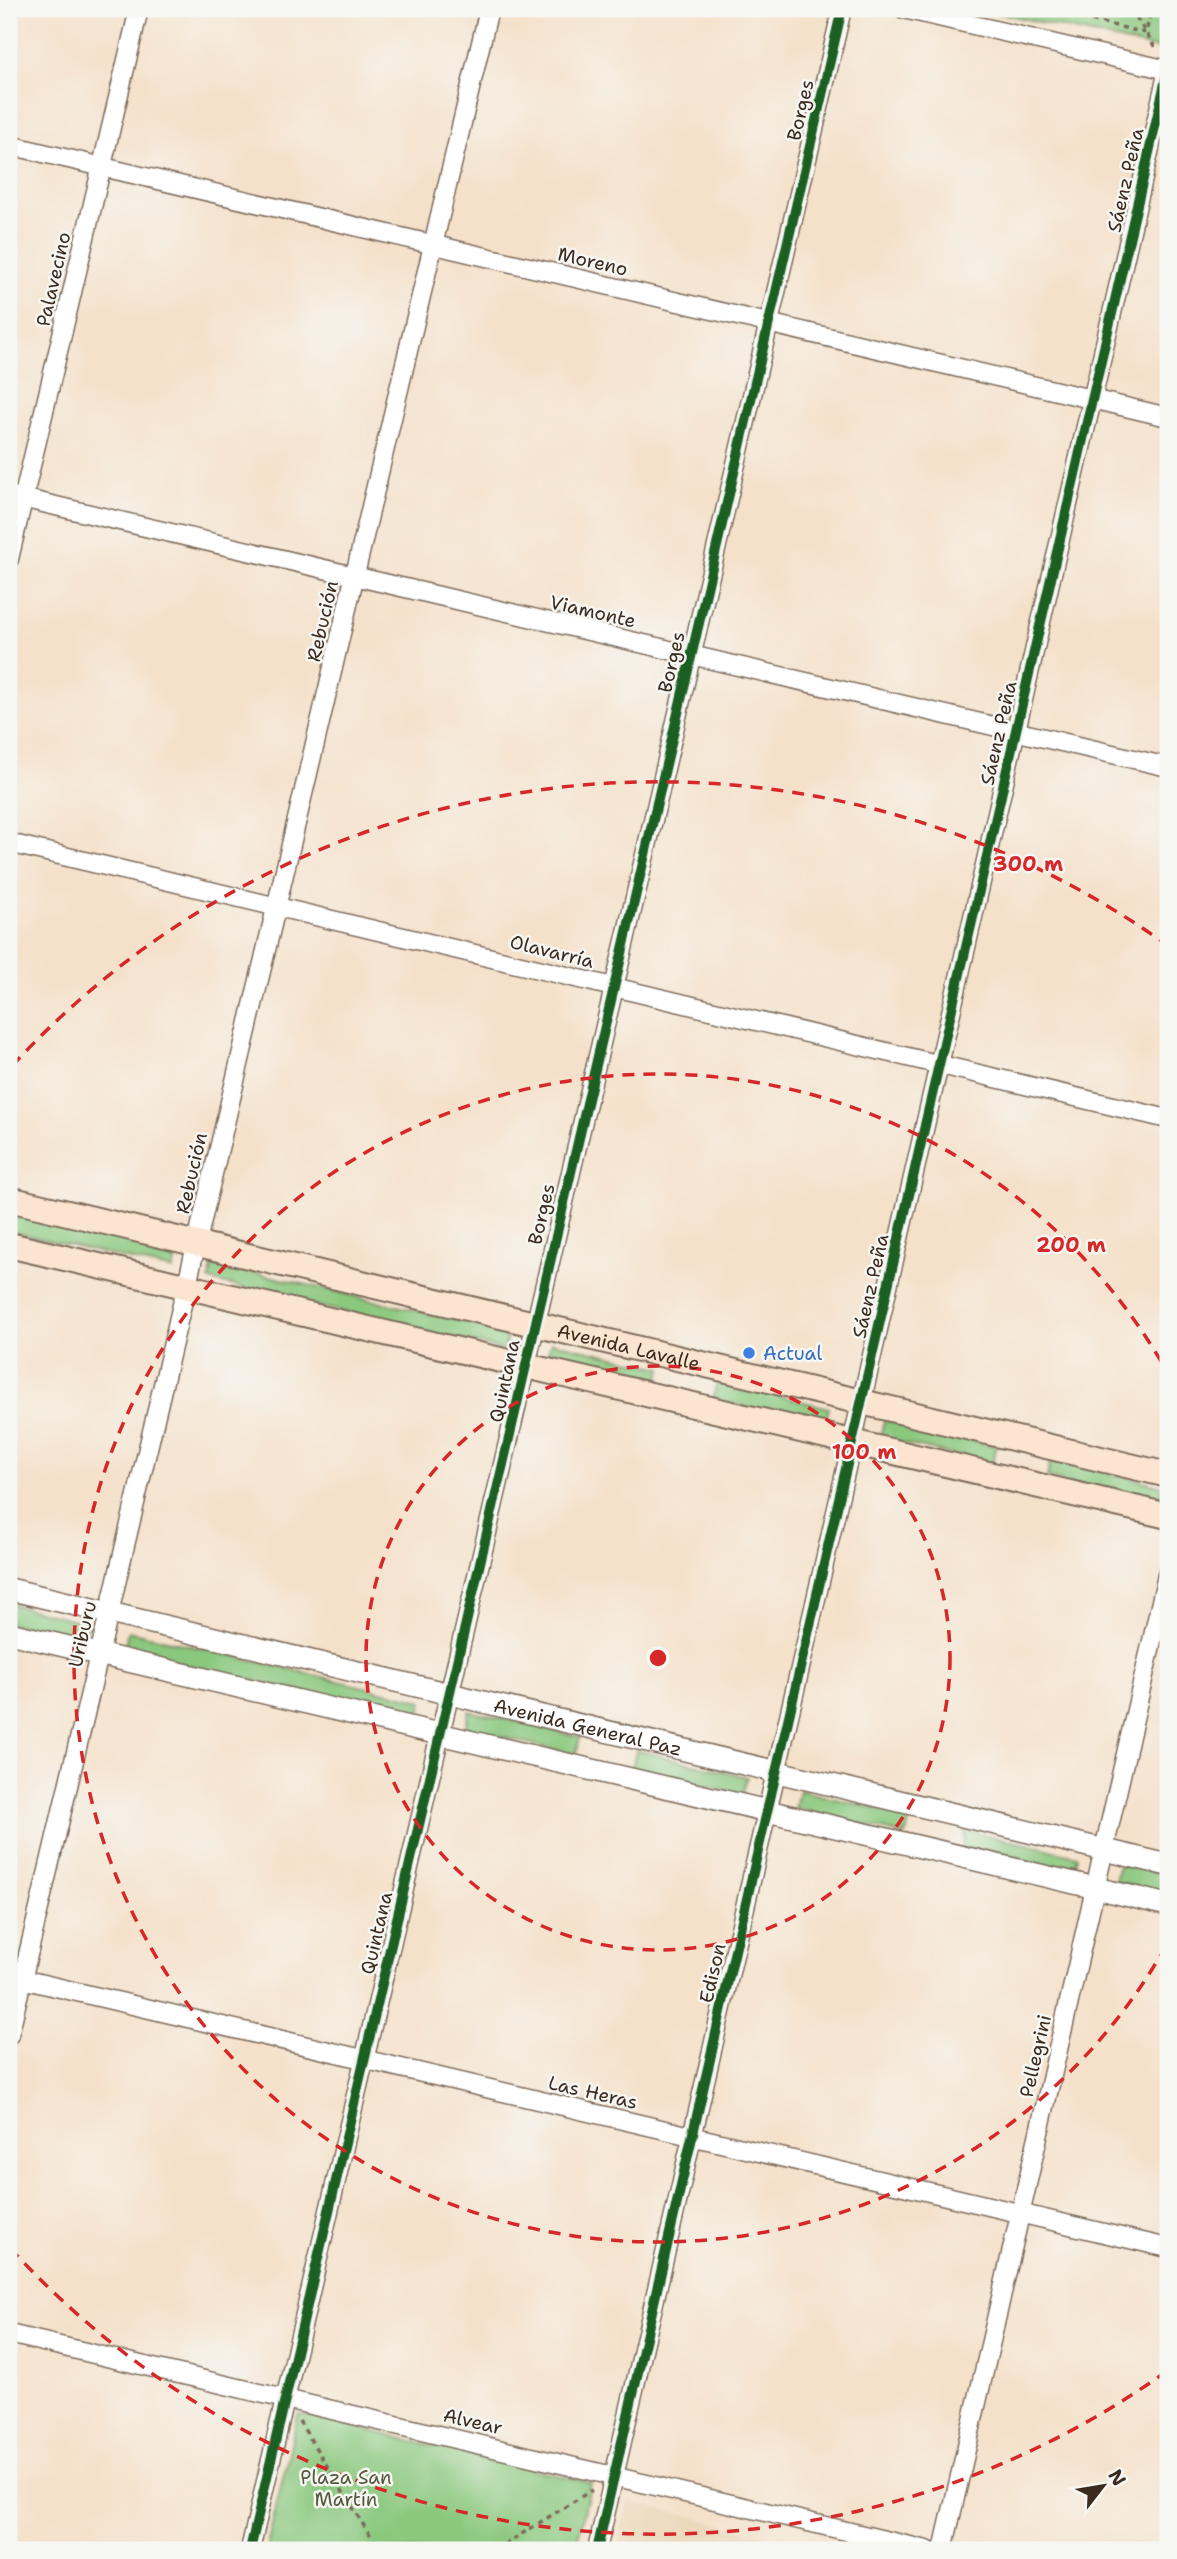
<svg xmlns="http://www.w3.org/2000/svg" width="1177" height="2559" font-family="'Shantell Sans',sans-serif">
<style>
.built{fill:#ebd8ba}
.green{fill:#8ac87e;stroke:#62794e;stroke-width:2}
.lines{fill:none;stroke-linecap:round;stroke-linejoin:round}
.minor-casing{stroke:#7c6a5a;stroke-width:21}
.tertiary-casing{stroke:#7c6a5a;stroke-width:24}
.secondary-casing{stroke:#7c6a5a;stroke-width:28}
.path{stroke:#7c6a5a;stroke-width:3.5;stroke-dasharray:5 5;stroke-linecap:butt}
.minor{stroke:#fff;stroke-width:18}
.tertiary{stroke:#fff;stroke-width:21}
.secondary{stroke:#fce5d0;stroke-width:24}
.cycleway-casing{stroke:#f6f6f2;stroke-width:15}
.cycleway{stroke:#1b5e20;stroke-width:10}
.ring{fill:none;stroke:#d62828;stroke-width:3.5;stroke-dasharray:12 9}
.shop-dot{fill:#3f7fe0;stroke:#f6f6f2;stroke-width:2.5}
.labels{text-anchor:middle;stroke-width:5;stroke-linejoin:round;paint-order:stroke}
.street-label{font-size:19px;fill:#3b2a1e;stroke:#f6f6f2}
.shop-label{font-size:19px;fill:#366cbe;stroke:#f6f6f2;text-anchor:start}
.park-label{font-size:19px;fill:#53593b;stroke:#f6f6f2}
.centre{fill:#d62828;stroke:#f6f6f2;stroke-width:3.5}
.ring-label{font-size:21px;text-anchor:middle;font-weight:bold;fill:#d62828;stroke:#f6f6f2;stroke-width:5;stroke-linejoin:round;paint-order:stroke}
</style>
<rect width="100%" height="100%" fill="#f6f6f2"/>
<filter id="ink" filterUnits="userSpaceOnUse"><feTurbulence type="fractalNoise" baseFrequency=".0143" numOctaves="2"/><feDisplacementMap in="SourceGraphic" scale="14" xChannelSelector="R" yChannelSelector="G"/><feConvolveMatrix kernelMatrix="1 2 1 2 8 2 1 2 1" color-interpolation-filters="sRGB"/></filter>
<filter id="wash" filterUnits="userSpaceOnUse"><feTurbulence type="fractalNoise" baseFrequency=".00686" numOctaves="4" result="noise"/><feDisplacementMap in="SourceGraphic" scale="28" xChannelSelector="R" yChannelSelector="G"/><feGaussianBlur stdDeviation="1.57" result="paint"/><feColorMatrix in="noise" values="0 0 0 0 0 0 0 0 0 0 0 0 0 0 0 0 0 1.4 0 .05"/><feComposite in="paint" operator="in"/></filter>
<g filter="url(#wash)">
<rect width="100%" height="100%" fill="#f5e1ca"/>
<!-- built -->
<path class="built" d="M 628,2501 L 762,2534 L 758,2550 L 616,2550 Z"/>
<!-- green -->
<g class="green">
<path d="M 980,9 L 1168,9 L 1163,50 Z"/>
<path d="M 9,1212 L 177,1252 L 173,1270 L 9,1231 Z"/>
<path d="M 213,1263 L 508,1332 L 504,1350 L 209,1280 Z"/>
<path d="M 551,1342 L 662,1368 L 658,1387 L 546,1360 Z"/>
<path d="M 717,1381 L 829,1408 L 824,1426 L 713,1399 Z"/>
<path d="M 884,1420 L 996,1446 L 992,1464 L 880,1438 Z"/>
<path d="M 1051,1459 L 1163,1486 L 1158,1504 L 1047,1477 Z"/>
<path d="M 9,1604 L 88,1623 L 84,1641 L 9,1623 Z"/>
<path d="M 128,1631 L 423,1701 L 419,1719 L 124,1650 Z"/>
<path d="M 469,1711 L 580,1737 L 576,1755 L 465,1728 Z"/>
<path d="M 636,1750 L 747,1777 L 743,1794 L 632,1768 Z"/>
<path d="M 799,1790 L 910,1817 L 906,1835 L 795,1808 Z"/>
<path d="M 966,1830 L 1077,1856 L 1073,1874 L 962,1848 Z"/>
<path d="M 1119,1864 L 1168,1875 L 1168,1894 L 1115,1882 Z"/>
<path d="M 298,2414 L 591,2483 L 575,2550 L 266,2550 Z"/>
</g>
</g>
<g filter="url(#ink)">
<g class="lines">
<defs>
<g id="minor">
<path d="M 904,9 L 1168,70"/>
<path d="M 9,145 L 1168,417"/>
<path d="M 9,495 L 1168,767"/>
<path d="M 9,559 L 139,9"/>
<path d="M 9,843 L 1168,1119"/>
<path d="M 9,1976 L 1168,2248"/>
<path d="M 9,2035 L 489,9"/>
<path d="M 9,2334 L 927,2550"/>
<path d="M 250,2550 L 842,9"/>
<path d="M 597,2550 L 1168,70"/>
<path d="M 943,2550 L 1168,1571"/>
</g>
<g id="tertiary">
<path id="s1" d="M 9,1589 L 1168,1865"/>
<path d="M 9,1633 L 1168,1905"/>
</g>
<g id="secondary">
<path id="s2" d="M 9,1199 L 1168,1475"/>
<path d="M 9,1245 L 1168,1516"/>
</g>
</defs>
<!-- minor casing -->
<use href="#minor" class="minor-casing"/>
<!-- tertiary casing -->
<use href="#tertiary" class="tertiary-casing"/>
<!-- secondary casing -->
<use href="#secondary" class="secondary-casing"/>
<!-- path -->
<g class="path">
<path d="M 1043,9 L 1146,33 L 1151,9"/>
<path d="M 1131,9 L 1156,49"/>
<path d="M 299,2421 L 379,2550"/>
<path d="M 496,2550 L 592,2490"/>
</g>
<!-- minor -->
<use href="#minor" class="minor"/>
<!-- tertiary -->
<use href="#tertiary" class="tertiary"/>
<!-- secondary -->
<use href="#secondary" class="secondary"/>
<defs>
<g id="cycleway">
<path d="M 250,2550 L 842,9"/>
<path d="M 597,2550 L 1168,70"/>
</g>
</defs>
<!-- cycleway casing -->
<use href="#cycleway" class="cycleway-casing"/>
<!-- cycleway -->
<use href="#cycleway" class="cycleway"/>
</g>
</g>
<!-- distance rings -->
<g class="ring">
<circle cx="658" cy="1658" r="292"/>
<path d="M1166 1946A584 584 0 1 1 1166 1370"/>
<path d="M1167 2371A876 876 0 0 1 12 2250M12 1066A876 876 0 0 1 1167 945"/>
</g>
<!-- markers -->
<circle class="shop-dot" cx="749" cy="1353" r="7"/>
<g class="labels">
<!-- street labels -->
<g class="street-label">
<text transform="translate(800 110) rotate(-77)" y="7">Borges</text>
<text transform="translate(1125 180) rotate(-77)" y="7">Sáenz Peña</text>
<text transform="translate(593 261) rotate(13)" y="7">Moreno</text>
<text transform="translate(53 279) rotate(-77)" y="7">Palavecino</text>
<text transform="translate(593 611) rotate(13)" y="7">Viamonte</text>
<text transform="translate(322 621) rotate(-77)" y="7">Rebución</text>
<text transform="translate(671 662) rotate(-77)" y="7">Borges</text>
<text transform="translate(998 733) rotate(-77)" y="7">Sáenz Peña</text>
<text transform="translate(552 951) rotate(14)" y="7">Olavarría</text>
<text transform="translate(191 1173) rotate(-77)" y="7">Rebución</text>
<text transform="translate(541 1214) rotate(-77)" y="7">Borges</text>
<text transform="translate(870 1286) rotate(-77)" y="7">Sáenz Peña</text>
<text dy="7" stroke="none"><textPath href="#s2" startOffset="637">Avenida Lavalle</textPath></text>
<text transform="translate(504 1381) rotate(-78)" y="7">Quintana</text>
<text transform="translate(82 1634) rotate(-77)" y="7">Uriburu</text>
<text dy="7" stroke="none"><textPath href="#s1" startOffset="595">Avenida General Paz</textPath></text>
<text transform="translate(376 1933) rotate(-77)" y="7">Quintana</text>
<text transform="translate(712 1973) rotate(-77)" y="7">Edison</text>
<text transform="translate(1035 2056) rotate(-77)" y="7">Pellegrini</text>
<text transform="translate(593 2092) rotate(13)" y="7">Las Heras</text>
<text transform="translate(473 2421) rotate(13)" y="7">Alvear</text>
</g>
<!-- shop labels -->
<g class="shop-label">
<text x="763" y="1360">Actual</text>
</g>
<!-- park labels -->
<g class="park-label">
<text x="346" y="2484">Plaza San<tspan x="346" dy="22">Martín</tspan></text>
</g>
</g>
<circle cx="658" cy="1658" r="10" class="centre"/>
<g class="ring-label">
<text x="1028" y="871">300 m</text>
<text x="1071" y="1252">200 m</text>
<text x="864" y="1459">100 m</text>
</g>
<!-- margin -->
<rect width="1177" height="2559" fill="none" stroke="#f6f6f2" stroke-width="35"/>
<!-- north arrow -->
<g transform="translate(1103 2486) rotate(59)" stroke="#f6f6f2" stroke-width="5" paint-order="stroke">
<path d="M0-5L12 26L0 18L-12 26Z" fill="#3b2a1e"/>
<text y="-10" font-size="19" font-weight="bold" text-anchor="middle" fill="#3b2a1e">N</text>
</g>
</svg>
